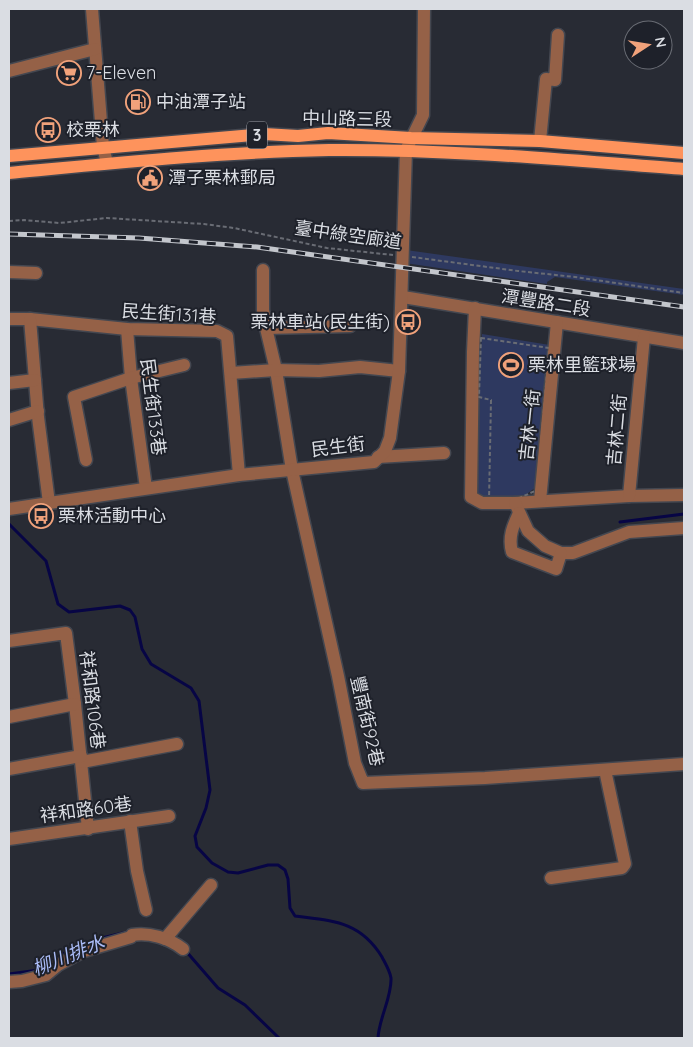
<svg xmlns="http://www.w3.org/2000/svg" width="693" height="1047" font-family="Quicksand,'Noto Sans TC',sans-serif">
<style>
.green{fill:#2e3960}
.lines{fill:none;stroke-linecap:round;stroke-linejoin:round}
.stream{stroke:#070545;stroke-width:3}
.minor-casing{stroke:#444750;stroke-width:15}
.major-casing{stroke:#444750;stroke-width:15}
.path{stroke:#696c74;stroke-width:2;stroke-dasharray:4 2.5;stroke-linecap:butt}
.minor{stroke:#956147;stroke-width:12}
.major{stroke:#fe935c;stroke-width:12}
.rail-casing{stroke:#c3c6cc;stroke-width:5}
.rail{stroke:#1e212a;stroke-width:3;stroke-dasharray:9;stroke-linecap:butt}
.labels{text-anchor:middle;stroke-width:4;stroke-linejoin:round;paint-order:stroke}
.shield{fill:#1e212a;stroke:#a2a5ac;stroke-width:1}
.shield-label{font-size:16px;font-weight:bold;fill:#dadde3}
.poi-label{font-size:18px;fill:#dadde3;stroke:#1e212a;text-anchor:start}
.street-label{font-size:18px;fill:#dadde3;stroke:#1e212a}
.water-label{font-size:19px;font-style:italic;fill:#aabcf7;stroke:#1e212a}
</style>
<rect width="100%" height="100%" fill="#282b34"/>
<!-- green -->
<g class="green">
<path d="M 406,250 L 684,289 L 684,295 L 555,277 L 547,282 L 547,284 L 405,263 Z"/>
<path d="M 482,334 L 556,346 L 536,487 L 515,503 L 469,504 Z"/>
</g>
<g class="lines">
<!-- stream -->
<g class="stream">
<path d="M 620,522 L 684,514"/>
<path d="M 9,524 L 46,561 L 58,604 L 69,612 L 120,606 L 130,610 L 135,617 L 142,649 L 151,664 L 191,688 L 199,701 L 210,790 L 206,808 L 195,836 L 197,847 L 212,863 L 228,872 L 238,873 L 268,865 L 278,865 L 285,870 L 288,879 L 290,908 L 295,916 C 333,921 360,921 382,957 C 385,963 390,971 391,978 C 392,997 379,1018 378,1038"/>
<path d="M 185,950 L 218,988 L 245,1005 L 279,1038"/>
<path d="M 9,974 L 39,970 L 66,952 L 102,938 L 127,932"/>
</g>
<defs>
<g id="minor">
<path d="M 92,9 L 103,147 L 107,163"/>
<path d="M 9,71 L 95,49"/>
<path d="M 540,141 L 546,79 L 555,80 L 558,35"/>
<path d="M 263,270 L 263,310 L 266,328 L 276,370 L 292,470 L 338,676 L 355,763 L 363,783 L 485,778 L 684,764"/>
<path d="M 9,272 L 36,273"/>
<path d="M 403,297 L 684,343"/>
<path d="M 475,308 L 473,352 L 471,497 L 482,503 L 515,503 L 629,496 L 684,495"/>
<path d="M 9,319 L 30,319 L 127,329 L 217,331 L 227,336 L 239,475"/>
<path d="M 30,319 L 38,417 L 49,503"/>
<path d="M 266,328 L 350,326"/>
<path d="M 127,329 L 131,378 L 146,488"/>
<path d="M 231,373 L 276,370 L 319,371 L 360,367 L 399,371"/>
<path d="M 9,383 L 35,380"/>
<path d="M 9,420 L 38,411"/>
<path d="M 378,457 L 444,453"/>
<path d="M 86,460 L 74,397 L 131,378 L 184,365"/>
<path d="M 629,496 L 644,337"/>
<path d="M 540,501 L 557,322"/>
<path d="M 515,503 L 528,531 L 545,546 L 561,553 L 573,553 L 629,532 L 684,528"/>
<path d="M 9,509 L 239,475 L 374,462 L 385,451 L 390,438 L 399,371 L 406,150 L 423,115 L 424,9"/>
<path d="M 519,513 C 513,526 508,537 512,552 L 556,569 L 561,553"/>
<path d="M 9,641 L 66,633 L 75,704 L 88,829"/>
<path d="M 9,717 L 75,704"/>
<path d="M 82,762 L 177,744"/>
<path d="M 9,769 L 81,756"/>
<path d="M 130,821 L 137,871 L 146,910"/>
<path d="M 9,839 L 169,816"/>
<path d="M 551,878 L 622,868 L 625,864 L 605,770"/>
<path d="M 165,939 L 211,885"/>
<path d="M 9,982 L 22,981 L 46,975 L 58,965 L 84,951 L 131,937 L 132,935 C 149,932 169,938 183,949"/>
</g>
<g id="major">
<path d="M 9,156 L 264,134 L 298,136 L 328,133 L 411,138 L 540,141 L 684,153"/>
<path d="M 9,173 C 115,163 222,152 329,150 C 448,149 566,160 684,169"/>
</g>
</defs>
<!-- minor casing -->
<use href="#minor" class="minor-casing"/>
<!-- major casing -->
<use href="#major" class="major-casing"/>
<!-- path -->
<g class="path">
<path d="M 9,221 L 24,220 L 59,223 L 107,218 L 204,224 L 234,228 L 327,248 L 393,255"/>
<path d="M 412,257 L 518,271 L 575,277 L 684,293"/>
<path d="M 481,338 L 549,348 L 537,490 L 515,500 L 489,500 L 491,400 L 479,397 Z"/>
</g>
<!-- minor -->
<use href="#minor" class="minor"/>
<!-- major -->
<use href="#major" class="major"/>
<defs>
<path id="rail" d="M 9,234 L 139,238 L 257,247 L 684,307"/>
</defs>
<!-- rail casing -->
<use href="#rail" class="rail-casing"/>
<!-- rail -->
<use href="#rail" class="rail"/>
</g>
<!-- icons -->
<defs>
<symbol id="supermarket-ring" viewBox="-11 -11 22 22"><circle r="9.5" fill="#1e212a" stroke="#f1a27b" stroke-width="1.5"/><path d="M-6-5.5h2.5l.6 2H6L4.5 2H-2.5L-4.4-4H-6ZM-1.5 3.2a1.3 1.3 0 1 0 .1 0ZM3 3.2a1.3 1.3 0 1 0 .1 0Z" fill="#f1a27b"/></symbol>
<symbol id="fuel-ring" viewBox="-11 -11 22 22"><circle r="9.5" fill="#1e212a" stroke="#f1a27b" stroke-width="1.5"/><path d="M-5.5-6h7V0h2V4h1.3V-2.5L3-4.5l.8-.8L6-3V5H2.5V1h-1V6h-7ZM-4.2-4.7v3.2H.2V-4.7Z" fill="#f1a27b"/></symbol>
<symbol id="bus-ring" viewBox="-11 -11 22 22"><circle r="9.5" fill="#1e212a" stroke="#f1a27b" stroke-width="1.5"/><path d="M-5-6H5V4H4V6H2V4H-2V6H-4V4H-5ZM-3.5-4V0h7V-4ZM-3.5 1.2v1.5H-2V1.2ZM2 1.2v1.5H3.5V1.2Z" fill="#f1a27b"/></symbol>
<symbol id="civic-ring" viewBox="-11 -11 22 22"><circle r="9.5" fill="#1e212a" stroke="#f1a27b" stroke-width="1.5"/><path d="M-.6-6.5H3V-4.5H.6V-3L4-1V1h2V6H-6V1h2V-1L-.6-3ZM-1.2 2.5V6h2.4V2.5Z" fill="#f1a27b"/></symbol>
<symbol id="stadium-ring" viewBox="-11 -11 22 22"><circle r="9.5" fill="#1e212a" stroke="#f1a27b" stroke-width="1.5"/><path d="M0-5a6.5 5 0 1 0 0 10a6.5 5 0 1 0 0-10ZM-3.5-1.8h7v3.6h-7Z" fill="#f1a27b"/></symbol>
</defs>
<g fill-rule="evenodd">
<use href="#supermarket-ring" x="55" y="59" width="28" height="28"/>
<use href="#fuel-ring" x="124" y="88" width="28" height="28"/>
<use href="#bus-ring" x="34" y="116" width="28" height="28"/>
<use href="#civic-ring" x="136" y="164" width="28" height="28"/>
<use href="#bus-ring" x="394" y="308" width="28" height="28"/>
<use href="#stadium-ring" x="497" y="351" width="28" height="28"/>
<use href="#bus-ring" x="27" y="502" width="28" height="28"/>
</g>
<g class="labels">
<!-- shield labels -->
<rect class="shield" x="247" y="121.5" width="20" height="27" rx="4"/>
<g class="shield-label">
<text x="257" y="141">3</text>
</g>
<!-- poi labels -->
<g class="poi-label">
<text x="86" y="79">7-Eleven</text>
<text x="156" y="108">中油潭子站</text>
<text x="66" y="136">校栗林</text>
<text x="168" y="184">潭子栗林郵局</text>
<text x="390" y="328" text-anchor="end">栗林車站(民生街)</text>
<text x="528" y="371">栗林里籃球場</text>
<text x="58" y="522">栗林活動中心</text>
</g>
<!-- street labels -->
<g class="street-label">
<text transform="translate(347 119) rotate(1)" y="6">中山路三段</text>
<text transform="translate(348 235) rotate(8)" y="6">臺中綠空廊道</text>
<text transform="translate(546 303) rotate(9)" y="6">潭豐路二段</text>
<text transform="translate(169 314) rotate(4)" y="6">民生街131巷</text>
<text transform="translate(153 407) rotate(83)" y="6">民生街133巷</text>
<text transform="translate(530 425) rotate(-84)" y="6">吉林一街</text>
<text transform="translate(617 430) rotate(-85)" y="6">吉林二街</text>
<text transform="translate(338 447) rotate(-7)" y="6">民生街</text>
<text transform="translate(92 700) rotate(83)" y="6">祥和路106巷</text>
<text transform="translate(367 721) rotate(77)" y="6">豐南街92巷</text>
<text transform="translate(86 810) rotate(-8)" y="6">祥和路60巷</text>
</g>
<!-- water labels -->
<g class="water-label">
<text transform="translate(68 955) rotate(-22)" y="7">柳川排水</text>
</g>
</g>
<!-- border -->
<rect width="693" height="1047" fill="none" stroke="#dadde3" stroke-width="20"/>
<!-- north arrow -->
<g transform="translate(648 45) rotate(78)"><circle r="24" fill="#1e212a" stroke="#696c74"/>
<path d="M0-4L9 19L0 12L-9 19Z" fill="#f1a27b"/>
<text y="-8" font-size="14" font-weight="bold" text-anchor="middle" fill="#dadde3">N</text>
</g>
</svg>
